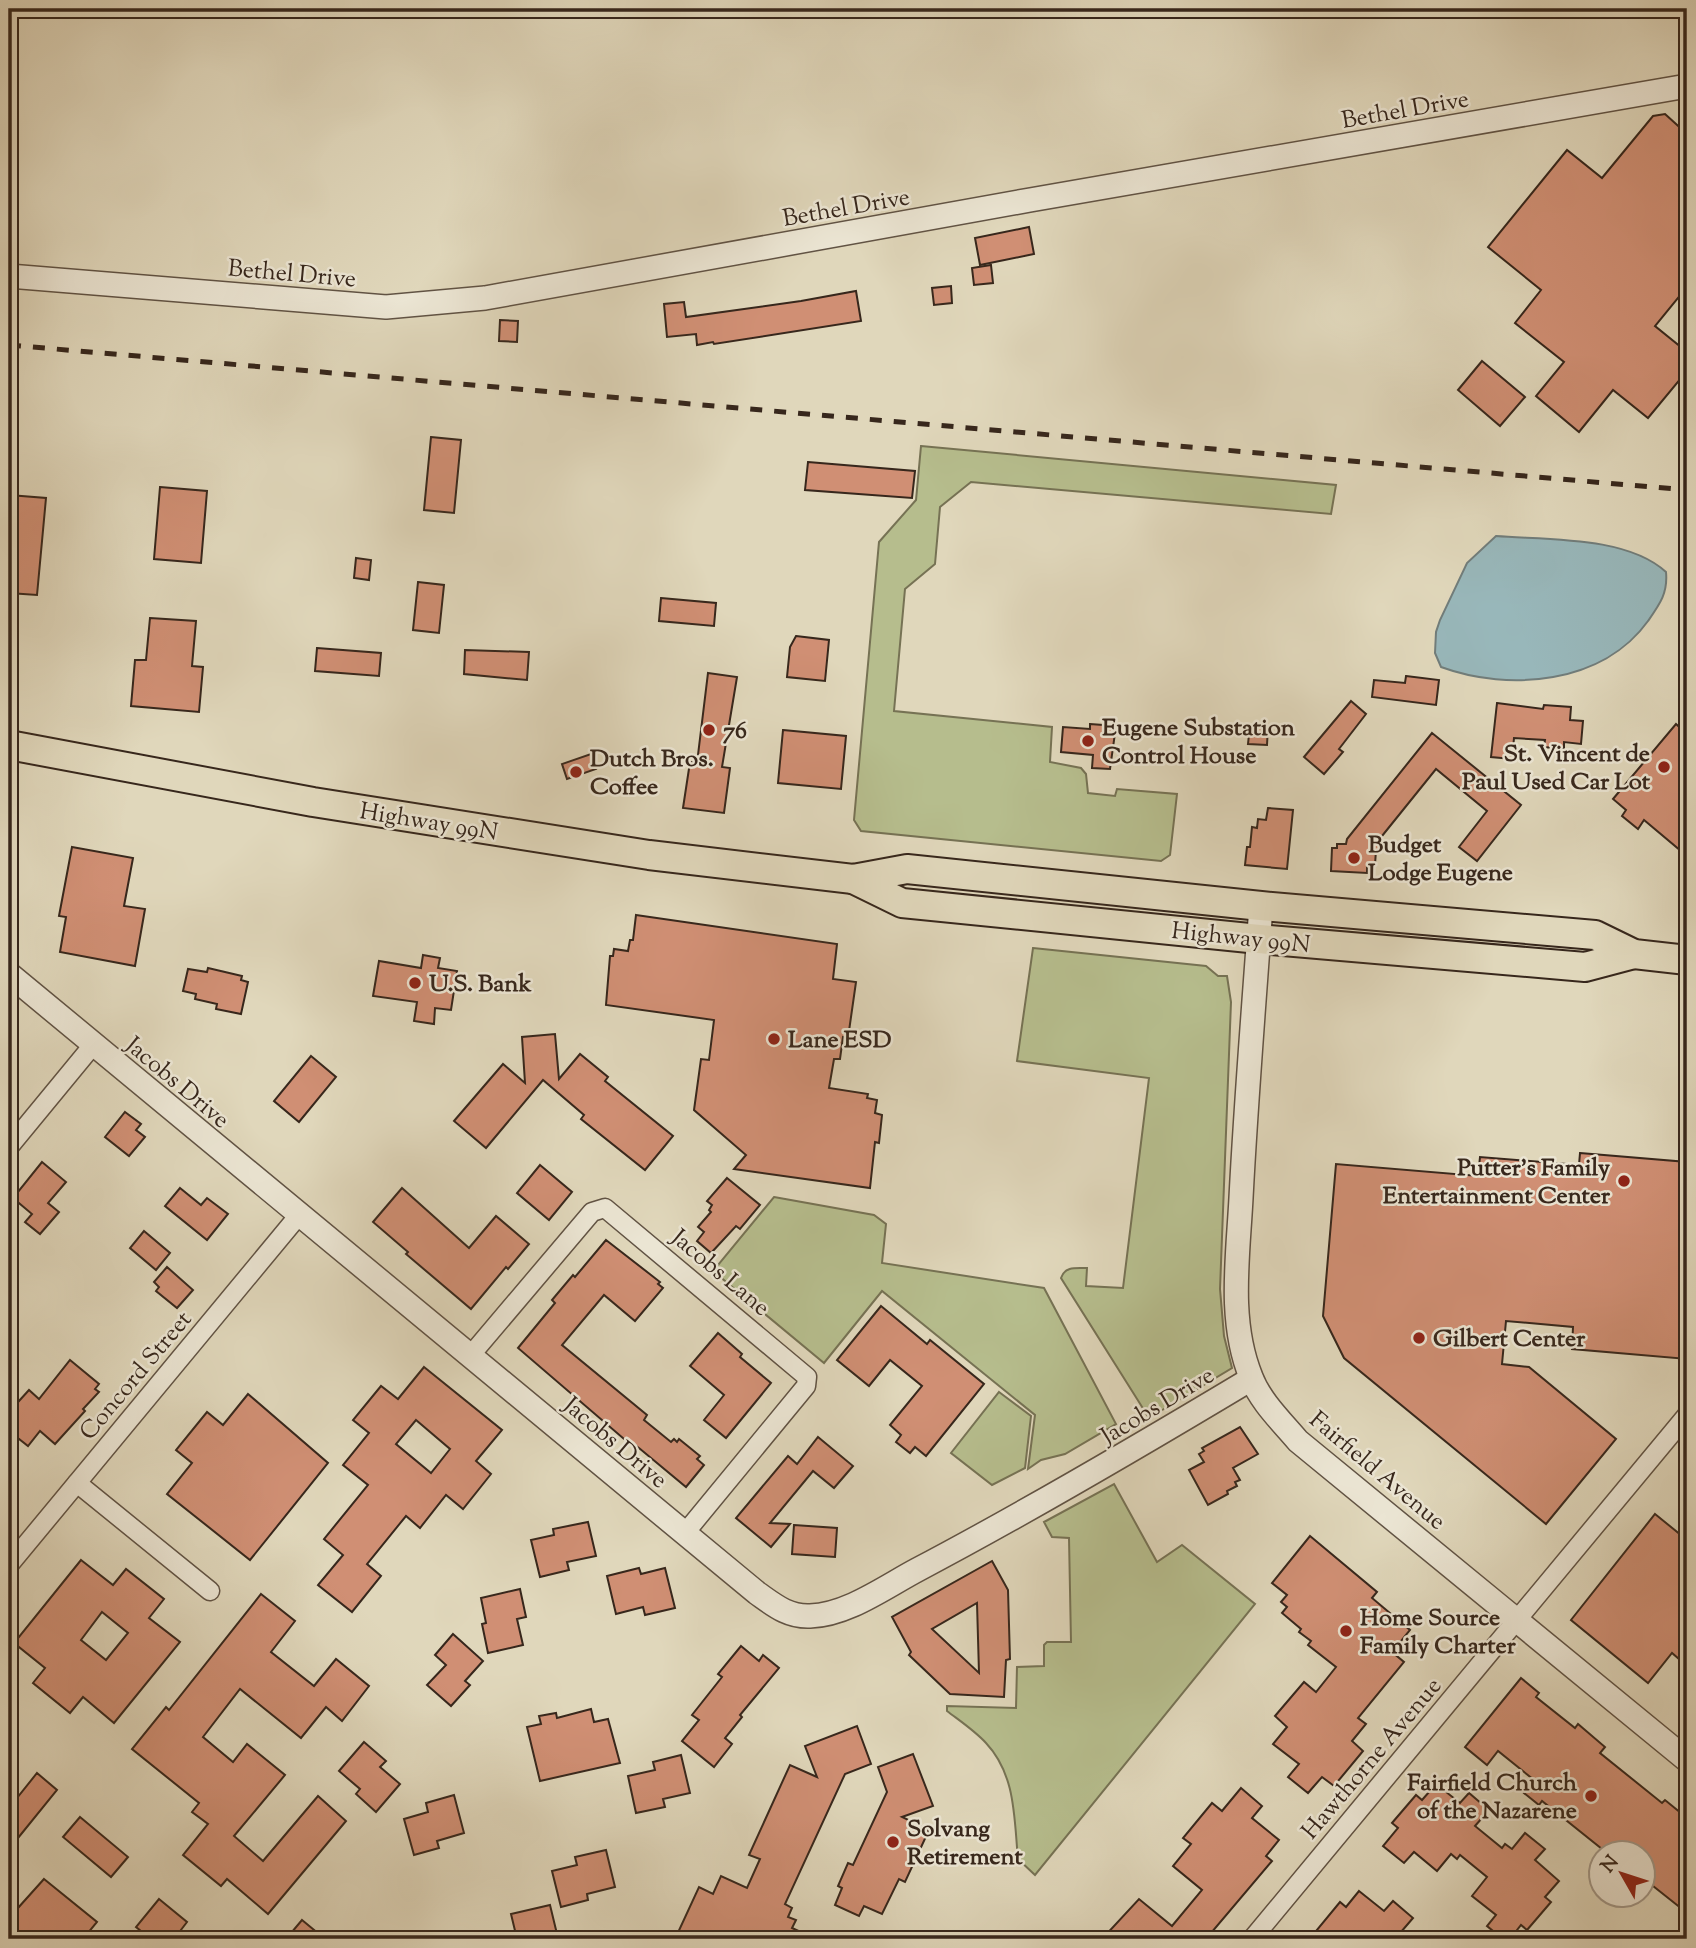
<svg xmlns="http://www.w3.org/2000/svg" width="1696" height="1948" font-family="'Sorts Mill Goudy',serif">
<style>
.green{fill:#b6bd8d;stroke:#767254;stroke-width:2}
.water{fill:#98b7ba;stroke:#717d7b;stroke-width:2}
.building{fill:#d08f74;stroke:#37271c;stroke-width:2;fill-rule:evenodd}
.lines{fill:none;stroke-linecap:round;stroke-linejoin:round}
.minor-casing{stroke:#615344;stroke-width:21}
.tertiary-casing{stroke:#615344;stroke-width:26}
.primary-casing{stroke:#37271c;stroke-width:32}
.minor{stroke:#ebe5d3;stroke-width:18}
.tertiary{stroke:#ebe5d3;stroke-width:23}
.primary{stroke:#e0d7bb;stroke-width:28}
.rail{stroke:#37271c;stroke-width:5;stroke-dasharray:12 12;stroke-linecap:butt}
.poi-dot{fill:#8f2418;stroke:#ebe5d3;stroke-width:2.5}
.labels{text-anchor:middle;stroke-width:5;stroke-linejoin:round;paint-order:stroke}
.street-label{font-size:24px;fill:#37271c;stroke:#ebe5d3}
.poi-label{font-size:24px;font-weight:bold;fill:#37271c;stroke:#ebe5d3;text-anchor:start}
</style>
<rect width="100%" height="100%" fill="#e0d7bb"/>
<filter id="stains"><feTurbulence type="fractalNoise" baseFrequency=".00286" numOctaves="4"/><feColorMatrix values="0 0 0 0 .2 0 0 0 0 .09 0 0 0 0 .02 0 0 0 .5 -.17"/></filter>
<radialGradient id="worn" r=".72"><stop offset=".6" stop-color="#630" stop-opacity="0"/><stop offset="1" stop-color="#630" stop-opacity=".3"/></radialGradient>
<!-- green -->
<g class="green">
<path d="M 921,446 L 1336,485 L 1331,514 L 971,482 L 940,507 L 935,564 L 905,589 L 894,711 L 1052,727 L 1050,762 L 1081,768 L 1086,774 L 1088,793 L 1115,796 L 1117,789 L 1177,794 L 1170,855 L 1161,861 L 861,831 L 854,820 L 879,542 L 916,500 Z"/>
<path d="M 1033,948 L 1206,966 L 1218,976 L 1227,976 L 1231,1002 L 1220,1289 L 1224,1336 L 1232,1368 L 1149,1418 L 1061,1278 C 1065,1266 1076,1268 1087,1268 L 1086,1286 L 1123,1288 L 1149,1078 L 1017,1061 Z"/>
<path d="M 774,1197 L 874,1215 L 886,1224 L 882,1263 L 1044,1288 L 1116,1424 L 1065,1454 L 1041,1460 L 1028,1469 L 1035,1415 L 882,1291 L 824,1363 L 713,1271 Z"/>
<path d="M 999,1392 L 1031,1416 L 1025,1468 L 992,1485 L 951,1453 Z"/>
<path d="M 1114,1484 L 1157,1562 L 1182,1545 L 1255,1604 L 1035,1875 L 1018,1859 C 1014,1818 1016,1775 986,1743 C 975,1731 960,1721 947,1711 L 947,1706 L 1016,1708 L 1017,1667 L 1044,1666 L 1044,1645 L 1047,1642 L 1071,1642 L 1069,1538 L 1052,1537 L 1044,1522 Z"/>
</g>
<!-- water -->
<path class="water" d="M 1496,536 C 1547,540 1627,536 1666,572 C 1668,593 1660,604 1648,621 C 1603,684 1509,692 1441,667 L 1435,653 L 1436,632 L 1440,620 L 1467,563 Z"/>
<!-- building -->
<g class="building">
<path d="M 1665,114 L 1687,134 L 1687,287 L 1655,326 L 1687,352 L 1687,371 L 1648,418 L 1613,390 L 1579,432 L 1536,396 L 1564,362 L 1515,323 L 1541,290 L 1488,247 L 1567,150 L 1602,178 L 1653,116 Z"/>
<path d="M 1029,227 L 1034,254 L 980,265 L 975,238 Z"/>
<path d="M 991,265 L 993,283 L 974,285 L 972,268 Z"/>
<path d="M 951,286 L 952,303 L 934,305 L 932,288 Z"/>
<path d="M 856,291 L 861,321 L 714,344 L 713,342 L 697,345 L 696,334 L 667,337 L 664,304 L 684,302 L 686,317 L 801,301 Z"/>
<path d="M 500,320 L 518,321 L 517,342 L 499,341 Z"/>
<path d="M 1482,361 L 1525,397 L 1500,426 L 1458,390 Z"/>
<path d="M 431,437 L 461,440 L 454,513 L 424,510 Z"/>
<path d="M 808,462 L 915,471 L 912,498 L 805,490 Z"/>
<path d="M 160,487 L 207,491 L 201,563 L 154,559 Z"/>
<path d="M 9,495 L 46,498 L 37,595 L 9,593 Z"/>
<path d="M 356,558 L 371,560 L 369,580 L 354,578 Z"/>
<path d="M 418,582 L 444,585 L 439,633 L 413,630 Z"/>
<path d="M 661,598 L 716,603 L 714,626 L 659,621 Z"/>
<path d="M 150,618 L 196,621 L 192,666 L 203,667 L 199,712 L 131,706 L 135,660 L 146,660 Z"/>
<path d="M 796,636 L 829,640 L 825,681 L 787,677 L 790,647 Z"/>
<path d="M 317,648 L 381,653 L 379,676 L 315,671 Z"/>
<path d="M 465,650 L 529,652 L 527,680 L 464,674 Z"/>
<path d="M 708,673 L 737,677 L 722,767 L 730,768 L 724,813 L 683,808 L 690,762 L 697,763 Z"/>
<path d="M 1406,676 L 1439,680 L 1436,705 L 1372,697 L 1374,680 L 1405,683 Z"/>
<path d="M 1351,701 L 1366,714 L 1339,749 L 1343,752 L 1324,774 L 1304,757 Z"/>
<path d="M 1497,703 L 1543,709 L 1544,705 L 1571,707 L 1570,720 L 1583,721 L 1581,744 L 1564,742 L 1564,749 L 1544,747 L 1545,740 L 1514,738 L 1512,759 L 1491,757 Z"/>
<path d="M 1090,724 L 1116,726 L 1110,769 L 1092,768 L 1093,755 L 1061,752 L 1063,727 L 1090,729 Z"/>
<path d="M 1676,724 L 1687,734 L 1687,856 L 1644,820 L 1638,829 L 1622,816 L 1626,810 L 1613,799 Z"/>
<path d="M 1250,725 L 1268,726 L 1267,745 L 1248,744 Z"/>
<path d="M 783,730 L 846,736 L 841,789 L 778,783 Z"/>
<path d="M 1432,733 L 1521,805 L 1477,861 L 1459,847 L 1487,811 L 1436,769 L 1382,836 L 1381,851 L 1376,850 L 1375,865 L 1367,865 L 1367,873 L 1331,871 L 1332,848 L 1337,848 L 1337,844 L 1346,844 L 1347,839 Z"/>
<path d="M 591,754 L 596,769 L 567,779 L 562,764 Z"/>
<path d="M 1268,808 L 1293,810 L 1287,869 L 1245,865 L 1247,847 L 1250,847 L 1252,827 L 1257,828 L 1258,819 L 1266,820 Z"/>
<path d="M 72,847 L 133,858 L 124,906 L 145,909 L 135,966 L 60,952 L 66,917 L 59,916 Z"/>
<path d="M 636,915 L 837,944 L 833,979 L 856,982 L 848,1038 L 843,1037 L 840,1059 L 834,1059 L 829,1088 L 868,1094 L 867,1098 L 877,1100 L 875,1113 L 882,1115 L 879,1143 L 875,1142 L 870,1188 L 734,1169 L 746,1155 L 694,1110 L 701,1059 L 709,1060 L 714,1020 L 606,1005 L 610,956 L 613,956 L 614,949 L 628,951 L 630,940 L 633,940 Z"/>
<path d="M 423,955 L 440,958 L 438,968 L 457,971 L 451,1010 L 435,1008 L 434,1024 L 414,1021 L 417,1002 L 373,996 L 379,961 L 421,968 Z"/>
<path d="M 208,968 L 242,976 L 241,980 L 248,982 L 241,1014 L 216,1009 L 217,1004 L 195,999 L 196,994 L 183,991 L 188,969 L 207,972 Z"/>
<path d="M 555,1034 L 559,1079 L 580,1054 L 608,1077 L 605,1081 L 673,1136 L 645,1170 L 581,1119 L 584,1115 L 543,1080 L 486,1148 L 454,1121 L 503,1064 L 525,1083 L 522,1037 Z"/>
<path d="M 311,1056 L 336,1077 L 299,1122 L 274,1101 Z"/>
<path d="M 125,1112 L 141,1124 L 136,1130 L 145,1137 L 129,1156 L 105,1137 Z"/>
<path d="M 1580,1153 L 1687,1162 L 1687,1359 L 1572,1349 L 1573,1327 L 1506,1321 L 1502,1364 L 1529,1367 L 1616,1439 L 1546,1524 L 1344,1358 L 1323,1316 L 1336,1164 L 1478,1176 L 1480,1157 L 1579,1165 Z"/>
<path d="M 42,1162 L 66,1182 L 48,1203 L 59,1212 L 40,1234 L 25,1222 L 32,1214 L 13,1198 Z"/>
<path d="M 540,1165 L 572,1192 L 549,1220 L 517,1193 Z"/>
<path d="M 727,1178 L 760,1205 L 740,1229 L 736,1226 L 711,1253 L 697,1241 L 704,1232 L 698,1227 L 711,1212 L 709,1210 L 712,1205 L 707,1201 Z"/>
<path d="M 180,1188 L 201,1205 L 207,1198 L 228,1214 L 207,1240 L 165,1206 Z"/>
<path d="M 402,1188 L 469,1248 L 496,1216 L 529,1244 L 508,1269 L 506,1267 L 471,1309 L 406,1254 L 408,1252 L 373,1222 Z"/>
<path d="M 144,1231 L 170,1253 L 156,1270 L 130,1248 Z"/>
<path d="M 606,1240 L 660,1282 L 658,1284 L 663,1288 L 635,1321 L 604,1295 L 562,1345 L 647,1415 L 644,1420 L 671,1442 L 674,1439 L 677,1442 L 679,1439 L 700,1456 L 697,1459 L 704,1465 L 686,1487 L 639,1448 L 632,1443 L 631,1445 L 518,1348 L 555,1303 L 552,1300 L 573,1275 L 575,1277 Z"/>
<path d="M 167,1267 L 193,1290 L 177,1308 L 156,1291 L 159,1287 L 154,1282 Z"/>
<path d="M 881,1306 L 927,1344 L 930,1340 L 984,1384 L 926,1456 L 915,1447 L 910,1453 L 896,1442 L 901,1435 L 890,1425 L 922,1386 L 890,1360 L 869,1386 L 837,1360 Z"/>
<path d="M 718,1333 L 742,1354 L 740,1357 L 771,1383 L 726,1438 L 704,1420 L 724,1395 L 690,1366 Z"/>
<path d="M 70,1360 L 99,1384 L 95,1389 L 99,1392 L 83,1409 L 85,1411 L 55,1444 L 40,1431 L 28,1446 L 9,1431 L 9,1412 L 29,1390 L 39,1399 Z"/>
<path d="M 424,1367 L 502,1430 L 476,1461 L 491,1474 L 463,1509 L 446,1495 L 420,1528 L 406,1516 L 367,1564 L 381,1576 L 352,1612 L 318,1585 L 343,1555 L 324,1539 L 368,1485 L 343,1465 L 369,1433 L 353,1420 L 381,1386 L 398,1399 ZM 416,1420 L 450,1449 L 431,1473 L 396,1444 Z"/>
<path d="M 248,1394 L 328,1463 L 250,1560 L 167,1494 L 192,1463 L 176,1450 L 207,1412 L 223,1425 Z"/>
<path d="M 1240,1427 L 1258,1454 L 1233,1468 L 1240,1480 L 1235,1482 L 1237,1486 L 1227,1491 L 1228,1494 L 1208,1505 L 1189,1470 L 1204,1462 L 1199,1454 L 1204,1451 L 1202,1448 Z"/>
<path d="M 818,1437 L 853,1466 L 834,1488 L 813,1471 L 770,1523 L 790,1524 L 771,1547 L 736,1518 L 788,1456 L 797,1464 Z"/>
<path d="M 1655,1514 L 1687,1540 L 1687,1666 L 1672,1653 L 1648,1683 L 1571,1620 Z"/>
<path d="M 588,1522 L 596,1556 L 567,1562 L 569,1570 L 540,1577 L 531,1540 L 554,1535 L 553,1529 Z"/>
<path d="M 794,1525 L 837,1528 L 835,1557 L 792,1554 Z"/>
<path d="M 1310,1536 L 1377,1592 L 1372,1598 L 1410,1630 L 1392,1652 L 1404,1662 L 1358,1718 L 1366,1724 L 1352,1741 L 1363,1751 L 1334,1786 L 1322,1777 L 1308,1793 L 1288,1777 L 1299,1764 L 1273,1744 L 1287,1727 L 1275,1716 L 1304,1682 L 1316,1692 L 1336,1667 L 1308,1645 L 1311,1641 L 1299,1632 L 1301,1629 L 1282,1613 L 1287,1607 L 1281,1602 L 1287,1595 L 1272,1583 Z"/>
<path d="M 81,1560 L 113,1585 L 126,1569 L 164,1599 L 149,1618 L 180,1642 L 114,1723 L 83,1697 L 70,1713 L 33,1683 L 45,1668 L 14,1643 ZM 102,1612 L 128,1633 L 106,1660 L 81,1640 Z"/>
<path d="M 992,1561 L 1008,1590 L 1010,1659 L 1006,1660 L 1004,1697 L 950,1694 L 909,1655 L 911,1652 L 892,1617 ZM 977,1603 L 979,1673 L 932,1629 Z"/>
<path d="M 639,1568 L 641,1574 L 665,1568 L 675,1608 L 645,1615 L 643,1607 L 616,1614 L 607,1576 Z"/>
<path d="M 520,1589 L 526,1617 L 517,1619 L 523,1645 L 488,1653 L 482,1624 L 486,1623 L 481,1598 Z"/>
<path d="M 261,1594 L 295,1621 L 271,1652 L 314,1686 L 336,1659 L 369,1686 L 342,1721 L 326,1707 L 301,1738 L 240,1689 L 203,1737 L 233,1762 L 247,1744 L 285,1775 L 234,1836 L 263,1861 L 318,1796 L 346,1821 L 268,1914 L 227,1879 L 221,1886 L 183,1855 L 208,1824 L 192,1812 L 199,1803 L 132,1749 L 166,1707 L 169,1710 Z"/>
<path d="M 453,1634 L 483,1661 L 465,1681 L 470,1685 L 451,1706 L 427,1685 L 446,1665 L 435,1655 Z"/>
<path d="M 741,1646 L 759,1661 L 763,1655 L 779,1668 L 740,1715 L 742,1717 L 725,1738 L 732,1744 L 714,1767 L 682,1741 L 699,1720 L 692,1715 L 722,1677 L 718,1674 Z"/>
<path d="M 1521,1678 L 1539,1693 L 1536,1697 L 1575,1728 L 1578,1724 L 1605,1747 L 1600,1753 L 1662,1803 L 1665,1800 L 1687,1818 L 1687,1913 L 1643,1878 L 1643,1853 L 1607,1853 L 1542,1801 L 1539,1805 L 1524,1793 L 1534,1780 L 1498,1751 L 1487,1765 L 1465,1747 Z"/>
<path d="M 591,1709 L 594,1722 L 608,1719 L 620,1763 L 540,1781 L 527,1727 L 541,1724 L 539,1716 L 556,1713 L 557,1718 Z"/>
<path d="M 857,1726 L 871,1764 L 845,1774 L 785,1904 L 792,1908 L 788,1917 L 796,1920 L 792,1928 L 816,1939 L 675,1939 L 699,1887 L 713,1894 L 721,1876 L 747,1888 L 760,1859 L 749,1855 L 790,1765 L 817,1777 L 805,1746 Z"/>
<path d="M 364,1742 L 386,1761 L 380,1767 L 400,1784 L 376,1812 L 356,1794 L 360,1789 L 339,1771 Z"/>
<path d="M 913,1754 L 933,1806 L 902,1817 L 929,1830 L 905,1882 L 899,1879 L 882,1914 L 864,1906 L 859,1916 L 835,1905 L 842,1888 L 838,1886 L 848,1863 L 853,1865 L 887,1792 L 878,1767 Z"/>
<path d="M 681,1755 L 690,1793 L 663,1799 L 665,1807 L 636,1813 L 628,1776 L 655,1770 L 653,1762 Z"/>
<path d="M 37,1773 L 57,1790 L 18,1838 L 9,1831 L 9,1808 Z"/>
<path d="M 1436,1784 L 1460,1803 L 1469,1793 L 1489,1810 L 1475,1826 L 1502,1848 L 1505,1844 L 1512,1849 L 1525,1833 L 1545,1849 L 1535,1860 L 1559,1881 L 1545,1897 L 1551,1902 L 1527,1930 L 1521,1925 L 1510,1939 L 1503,1939 L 1487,1926 L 1496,1915 L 1472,1896 L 1487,1877 L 1460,1855 L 1457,1859 L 1451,1854 L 1437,1871 L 1414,1852 L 1404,1863 L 1383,1846 L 1398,1828 L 1392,1823 L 1416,1795 L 1422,1800 Z"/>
<path d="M 1241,1788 L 1262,1806 L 1252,1818 L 1279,1840 L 1266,1856 L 1272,1861 L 1206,1939 L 1102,1939 L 1139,1899 L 1172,1926 L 1202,1890 L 1173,1866 L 1191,1844 L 1183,1838 L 1212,1803 L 1222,1811 Z"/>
<path d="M 454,1795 L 464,1833 L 437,1841 L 439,1848 L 414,1855 L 404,1819 L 428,1812 L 426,1803 Z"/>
<path d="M 80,1817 L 128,1857 L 111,1877 L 63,1837 Z"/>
<path d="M 606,1850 L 615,1887 L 587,1894 L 588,1900 L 561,1907 L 552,1871 L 577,1865 L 575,1857 Z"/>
<path d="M 44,1879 L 97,1922 L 83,1939 L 21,1939 L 9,1929 L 9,1918 Z"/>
<path d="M 1359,1891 L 1384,1911 L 1393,1901 L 1413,1918 L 1395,1939 L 1326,1939 L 1316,1931 L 1340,1902 L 1346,1907 Z"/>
<path d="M 159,1899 L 187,1922 L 174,1939 L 151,1939 L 136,1927 Z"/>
<path d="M 550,1905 L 557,1934 L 549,1936 L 550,1939 L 517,1939 L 511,1914 Z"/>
<path d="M 302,1920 L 325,1939 L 286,1939 Z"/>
</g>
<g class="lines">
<defs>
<g id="minor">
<path d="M 9,1147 L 93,1045"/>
<path d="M 470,1356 L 592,1212 L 605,1208 L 807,1377 L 806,1386 L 685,1533"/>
<path d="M 77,1483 L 210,1591"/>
<path d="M 9,1565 L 299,1215"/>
<path d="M 1252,1939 L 1687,1415"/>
</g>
<g id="tertiary">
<path d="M 9,276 L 386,307 L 485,298 L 1030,200 L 1687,86"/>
<path d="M 1261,906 C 1254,1003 1246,1101 1241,1198 C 1238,1257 1228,1321 1251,1377 C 1260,1401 1282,1422 1298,1441 L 1687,1760"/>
<path d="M 9,974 L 757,1593 C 774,1605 788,1617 810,1616 C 847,1615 885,1587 917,1570 C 1031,1510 1141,1445 1251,1379"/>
</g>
<g id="primary">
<path d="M 9,745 L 313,802 L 649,855 L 853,879 L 907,869 L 1261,906 L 1595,935 L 1634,954 L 1687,960"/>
<path d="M 853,879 L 902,903 L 1259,939 L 1585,967 L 1634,954"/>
</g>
</defs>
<!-- minor casing -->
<use href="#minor" class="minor-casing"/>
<!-- tertiary casing -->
<use href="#tertiary" class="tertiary-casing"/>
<!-- primary casing -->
<use href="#primary" class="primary-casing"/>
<!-- minor -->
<use href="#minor" class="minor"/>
<!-- tertiary -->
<use href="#tertiary" class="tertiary"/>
<!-- primary -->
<use href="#primary" class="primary"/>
<!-- rail -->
<path class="rail" d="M 9,345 L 1687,490"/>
</g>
<!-- markers -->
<g class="poi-dot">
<circle cx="709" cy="730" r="7"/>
<circle cx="1088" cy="741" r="7"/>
<circle cx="1664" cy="767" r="7"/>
<circle cx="576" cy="772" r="7"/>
<circle cx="1354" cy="858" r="7"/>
<circle cx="415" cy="983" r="7"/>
<circle cx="774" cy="1039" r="7"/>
<circle cx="1624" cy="1181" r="7"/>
<circle cx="1419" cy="1338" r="7"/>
<circle cx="1346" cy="1631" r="7"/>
<circle cx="1591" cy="1796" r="7"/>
<circle cx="893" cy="1842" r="7"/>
</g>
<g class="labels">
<!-- street labels -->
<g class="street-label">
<text transform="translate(1405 109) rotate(-10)" y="8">Bethel Drive</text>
<text transform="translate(846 207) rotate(-10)" y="8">Bethel Drive</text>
<text transform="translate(292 273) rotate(5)" y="8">Bethel Drive</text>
<text transform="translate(429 821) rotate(9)" y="8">Highway 99N</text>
<text transform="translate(1241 937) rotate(6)" y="8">Highway 99N</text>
<text transform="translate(178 1082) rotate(40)" y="8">Jacobs Drive</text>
<text transform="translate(721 1272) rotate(40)" y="8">Jacobs Lane</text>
<text transform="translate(135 1375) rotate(-50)" y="8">Concord Street</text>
<text transform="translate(1157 1405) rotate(-31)" y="8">Jacobs Drive</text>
<text transform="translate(616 1442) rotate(40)" y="8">Jacobs Drive</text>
<text transform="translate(1378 1470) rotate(40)" y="8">Fairfield Avenue</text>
<text transform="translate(1371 1758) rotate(-50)" y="8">Hawthorne Avenue</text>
</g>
<!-- poi labels -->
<g class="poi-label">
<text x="1102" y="735">Eugene Substation<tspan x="1102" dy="28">Control House</tspan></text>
<text x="723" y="738">76</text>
<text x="1650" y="761" text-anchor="end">St. Vincent de<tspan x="1650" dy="28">Paul Used Car Lot</tspan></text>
<text x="590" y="766">Dutch Bros.<tspan x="590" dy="28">Coffee</tspan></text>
<text x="1368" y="852">Budget<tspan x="1368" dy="28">Lodge Eugene</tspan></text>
<text x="429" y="991">U.S. Bank</text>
<text x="788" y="1047">Lane ESD</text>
<text x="1610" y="1175" text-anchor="end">Putter's Family<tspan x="1610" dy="28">Entertainment Center</tspan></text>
<text x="1433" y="1346">Gilbert Center</text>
<text x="1360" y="1625">Home Source<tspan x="1360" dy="28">Family Charter</tspan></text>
<text x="1577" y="1790" text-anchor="end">Fairfield Church<tspan x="1577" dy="28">of the Nazarene</tspan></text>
<text x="907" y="1836">Solvang<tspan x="907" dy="28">Retirement</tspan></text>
</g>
</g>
<!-- margin -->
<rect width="1696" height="1948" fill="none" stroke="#e0d7bb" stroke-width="35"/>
<rect x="10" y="10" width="1675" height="1927" fill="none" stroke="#37271c" stroke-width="3.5"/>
<rect x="18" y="18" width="1661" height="1913" fill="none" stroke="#37271c" stroke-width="2"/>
<!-- north arrow -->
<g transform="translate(1622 1874) rotate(309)"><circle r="33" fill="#ebe5d3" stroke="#a3998a" stroke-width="2"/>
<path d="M0-5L12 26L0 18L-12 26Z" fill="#8f2418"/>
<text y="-10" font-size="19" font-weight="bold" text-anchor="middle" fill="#37271c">N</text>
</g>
<rect width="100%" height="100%" filter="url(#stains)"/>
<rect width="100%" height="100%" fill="url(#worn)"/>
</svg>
